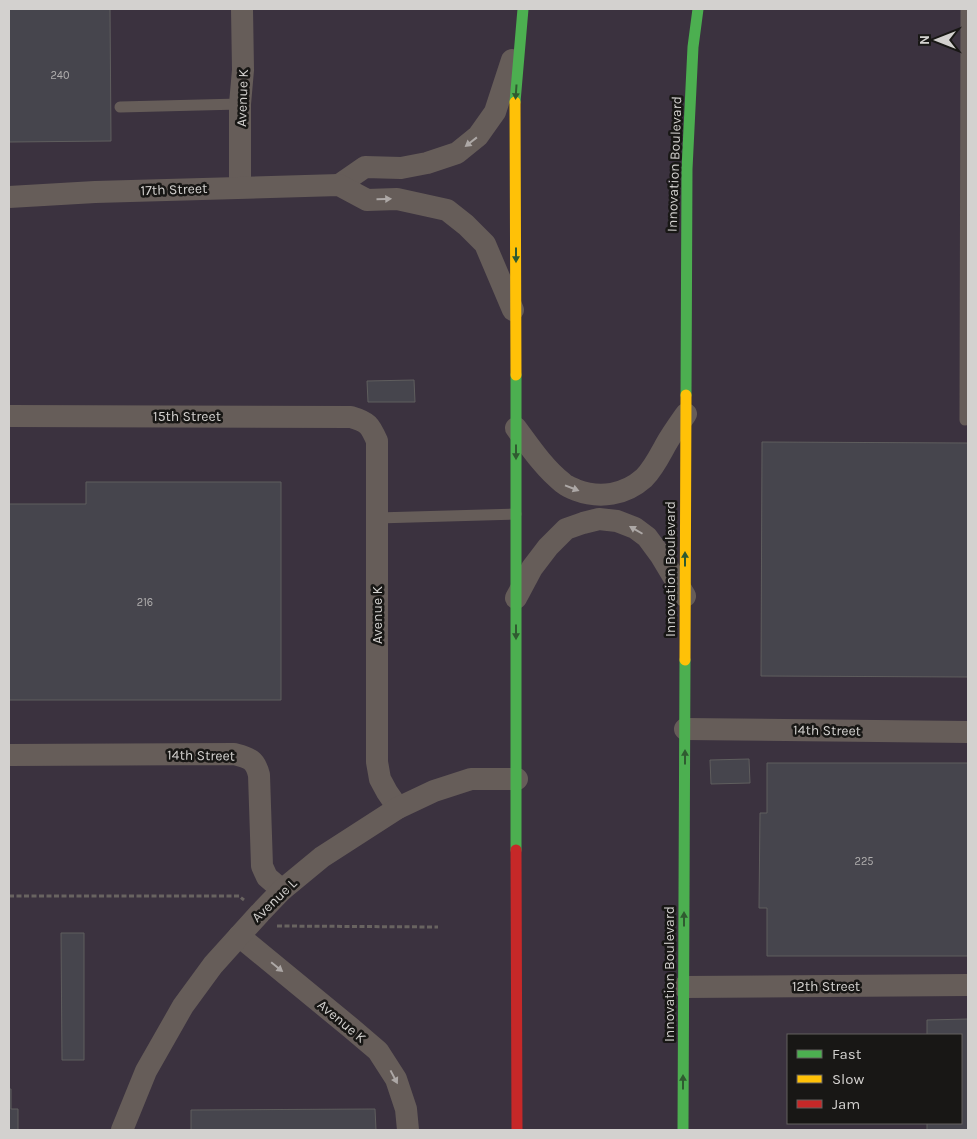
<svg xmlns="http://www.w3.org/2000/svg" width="977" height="1139" font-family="Karla,sans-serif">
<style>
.commercial{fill:#3b323f;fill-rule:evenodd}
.building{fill:#46454d;stroke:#5f5e5e}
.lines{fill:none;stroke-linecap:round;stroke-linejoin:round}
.path{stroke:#686360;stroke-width:3;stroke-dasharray:5 2.5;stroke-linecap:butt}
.lane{stroke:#665d59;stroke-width:11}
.street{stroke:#665d59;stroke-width:22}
.fast{stroke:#4caf50;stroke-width:11}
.slow{stroke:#ffc107;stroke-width:11}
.jam{stroke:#c62828;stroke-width:11}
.oneway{fill:#2f5b30}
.oneway2{fill:#ada8a6}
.labels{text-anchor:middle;stroke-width:5;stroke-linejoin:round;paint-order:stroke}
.number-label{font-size:11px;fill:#b0aeae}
.street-label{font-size:14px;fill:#d3d1cf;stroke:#181715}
</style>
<rect width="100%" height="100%" fill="#312f2c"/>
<!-- commercial -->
<path class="commercial" d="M 9,9 L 968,9 L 968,1130 L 9,1130 ZM 788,1035 L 961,1035 L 961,1123 L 788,1123 Z"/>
<!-- building -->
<g class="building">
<path d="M 9,9 L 110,9 L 111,141 L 9,142 Z"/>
<path d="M 414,380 L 415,402 L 368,402 L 367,381 Z"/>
<path d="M 762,442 L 968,443 L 968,677 L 761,676 Z"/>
<path d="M 86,482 L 281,482 L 281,700 L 9,700 L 9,504 L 86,504 Z"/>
<path d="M 749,759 L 750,783 L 711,784 L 710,760 Z"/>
<path d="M 767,763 L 968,763 L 968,956 L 767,956 L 767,908 L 759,908 L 760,813 L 767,813 Z"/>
<path d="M 61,933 L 84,933 L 84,1060 L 62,1060 Z"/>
<path d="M 968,1019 L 968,1130 L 927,1130 L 927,1123 L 961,1123 L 961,1035 L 927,1035 L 927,1020 Z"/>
<path d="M 9,1089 L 11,1089 L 11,1109 L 18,1109 L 18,1130 L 9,1130 Z"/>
<path d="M 375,1109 L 376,1130 L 191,1130 L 191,1110 Z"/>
</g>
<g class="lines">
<!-- path -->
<g class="path">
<path d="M 9,896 L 239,896 L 244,900"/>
<path d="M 277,926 L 438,927"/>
</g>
<!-- lane -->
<g class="lane">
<path d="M 120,107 L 240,104"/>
<path d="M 965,420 L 966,9"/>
<path d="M 377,518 L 516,514"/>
</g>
<!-- street -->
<g class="street">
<path d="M 339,185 L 365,167 L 401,168 L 427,163 L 457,153 L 478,136 L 495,112 L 512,60"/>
<path d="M 240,187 L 240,104 L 243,70 L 242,9"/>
<path d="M 9,197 L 95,192 L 339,185 L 367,200 L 397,199 L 447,210 L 466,225 L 485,244 L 513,310"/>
<path d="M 9,416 L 351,417 C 368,422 370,425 377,441 L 377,762 L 380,779 L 387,792 L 398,808"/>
<path d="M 516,428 C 530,447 544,468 563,483 C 566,486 572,488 576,490 C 600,499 625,495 644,478 C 653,469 659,457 665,446 C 671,435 679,424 686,414"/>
<path d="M 516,598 L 532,568 L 548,547 L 566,529 L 583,523 L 599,519 L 617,521 L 635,528 L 647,537 L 661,556 L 685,596"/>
<path d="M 685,729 L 968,732"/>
<path d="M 9,755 L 234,754 C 249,758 255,759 259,775 L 262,866 L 267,877 L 282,890"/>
<path d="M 239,936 L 351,1028 L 378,1051 L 396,1079 L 406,1109 L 408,1130"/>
<path d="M 684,987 L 968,985"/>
<path d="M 122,1130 L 146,1071 L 183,1006 L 213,965 L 260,913 L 282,890 L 322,857 L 398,808 L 434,791 L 471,779 L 517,779"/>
</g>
<!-- fast -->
<g class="fast">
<path d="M 515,102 L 523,9"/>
<path d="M 516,375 L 516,850"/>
<path d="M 686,395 L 687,169 L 693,47 L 698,9"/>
<path d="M 683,1130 L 685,660"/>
</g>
<!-- slow -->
<g class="slow">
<path d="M 515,102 L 516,375"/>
<path d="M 685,660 L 686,395"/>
</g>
<!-- jam -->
<path class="jam" d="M 516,850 L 517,1130"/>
</g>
<!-- one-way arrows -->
<defs><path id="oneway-solid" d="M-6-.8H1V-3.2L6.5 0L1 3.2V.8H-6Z" transform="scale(1.25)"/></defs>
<g class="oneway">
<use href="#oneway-solid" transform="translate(516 92) rotate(94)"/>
<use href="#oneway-solid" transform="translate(516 255) rotate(90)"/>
<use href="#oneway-solid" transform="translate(516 452) rotate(90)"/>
<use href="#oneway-solid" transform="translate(685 559) rotate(-90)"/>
<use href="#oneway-solid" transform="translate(516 632) rotate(90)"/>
<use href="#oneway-solid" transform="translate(685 757) rotate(-90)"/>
<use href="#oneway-solid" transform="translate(684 919) rotate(-90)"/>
<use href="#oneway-solid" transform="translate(683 1082) rotate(-90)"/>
</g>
<g class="oneway2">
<use href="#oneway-solid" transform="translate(471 142) rotate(142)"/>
<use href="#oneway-solid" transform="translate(384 199) rotate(-2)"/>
<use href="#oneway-solid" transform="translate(572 488) rotate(21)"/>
<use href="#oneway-solid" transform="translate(636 530) rotate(-150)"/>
<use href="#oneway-solid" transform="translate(277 967) rotate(39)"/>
<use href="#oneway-solid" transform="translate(394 1077) rotate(62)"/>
</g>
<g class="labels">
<!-- number labels -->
<g class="number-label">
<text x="60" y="79">240</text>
<text x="145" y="606">216</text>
<text x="864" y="865">225</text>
</g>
<!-- street labels -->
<g class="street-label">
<text transform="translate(242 98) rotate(-88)" y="5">Avenue K</text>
<text transform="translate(674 164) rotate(-88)" y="5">Innovation Boulevard</text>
<text transform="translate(174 189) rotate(-2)" y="5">17th Street</text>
<text x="187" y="421">15th Street</text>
<text transform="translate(670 569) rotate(-90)" y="5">Innovation Boulevard</text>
<text transform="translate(377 615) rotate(-90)" y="5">Avenue K</text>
<text transform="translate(827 730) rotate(1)" y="5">14th Street</text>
<text transform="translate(201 755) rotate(1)" y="5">14th Street</text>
<text transform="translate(274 900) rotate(-44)" y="5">Avenue L</text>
<text transform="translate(669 974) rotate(-90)" y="5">Innovation Boulevard</text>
<text x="826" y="991">12th Street</text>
<text transform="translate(342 1021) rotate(40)" y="5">Avenue K</text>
</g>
</g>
<!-- border -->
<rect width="977" height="1139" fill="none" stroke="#d3d1cf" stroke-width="20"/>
<!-- legend -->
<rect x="787" y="1034" width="175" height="90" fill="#181715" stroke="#63615f"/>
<rect x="797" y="1050" width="25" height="8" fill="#4caf50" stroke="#63615f"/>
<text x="832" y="1059" font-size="15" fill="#d3d1cf">Fast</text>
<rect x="797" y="1075" width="25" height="8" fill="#ffc107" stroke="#63615f"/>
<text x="832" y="1084" font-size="15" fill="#d3d1cf">Slow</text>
<rect x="797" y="1100" width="25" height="8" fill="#c62828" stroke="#63615f"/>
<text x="832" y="1109" font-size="15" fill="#d3d1cf">Jam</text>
<!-- north arrow -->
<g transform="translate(937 40) rotate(270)" stroke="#181715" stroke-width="4" paint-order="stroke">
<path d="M0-4L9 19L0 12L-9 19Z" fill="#d3d1cf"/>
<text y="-8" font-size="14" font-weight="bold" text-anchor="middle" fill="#d3d1cf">N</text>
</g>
</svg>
